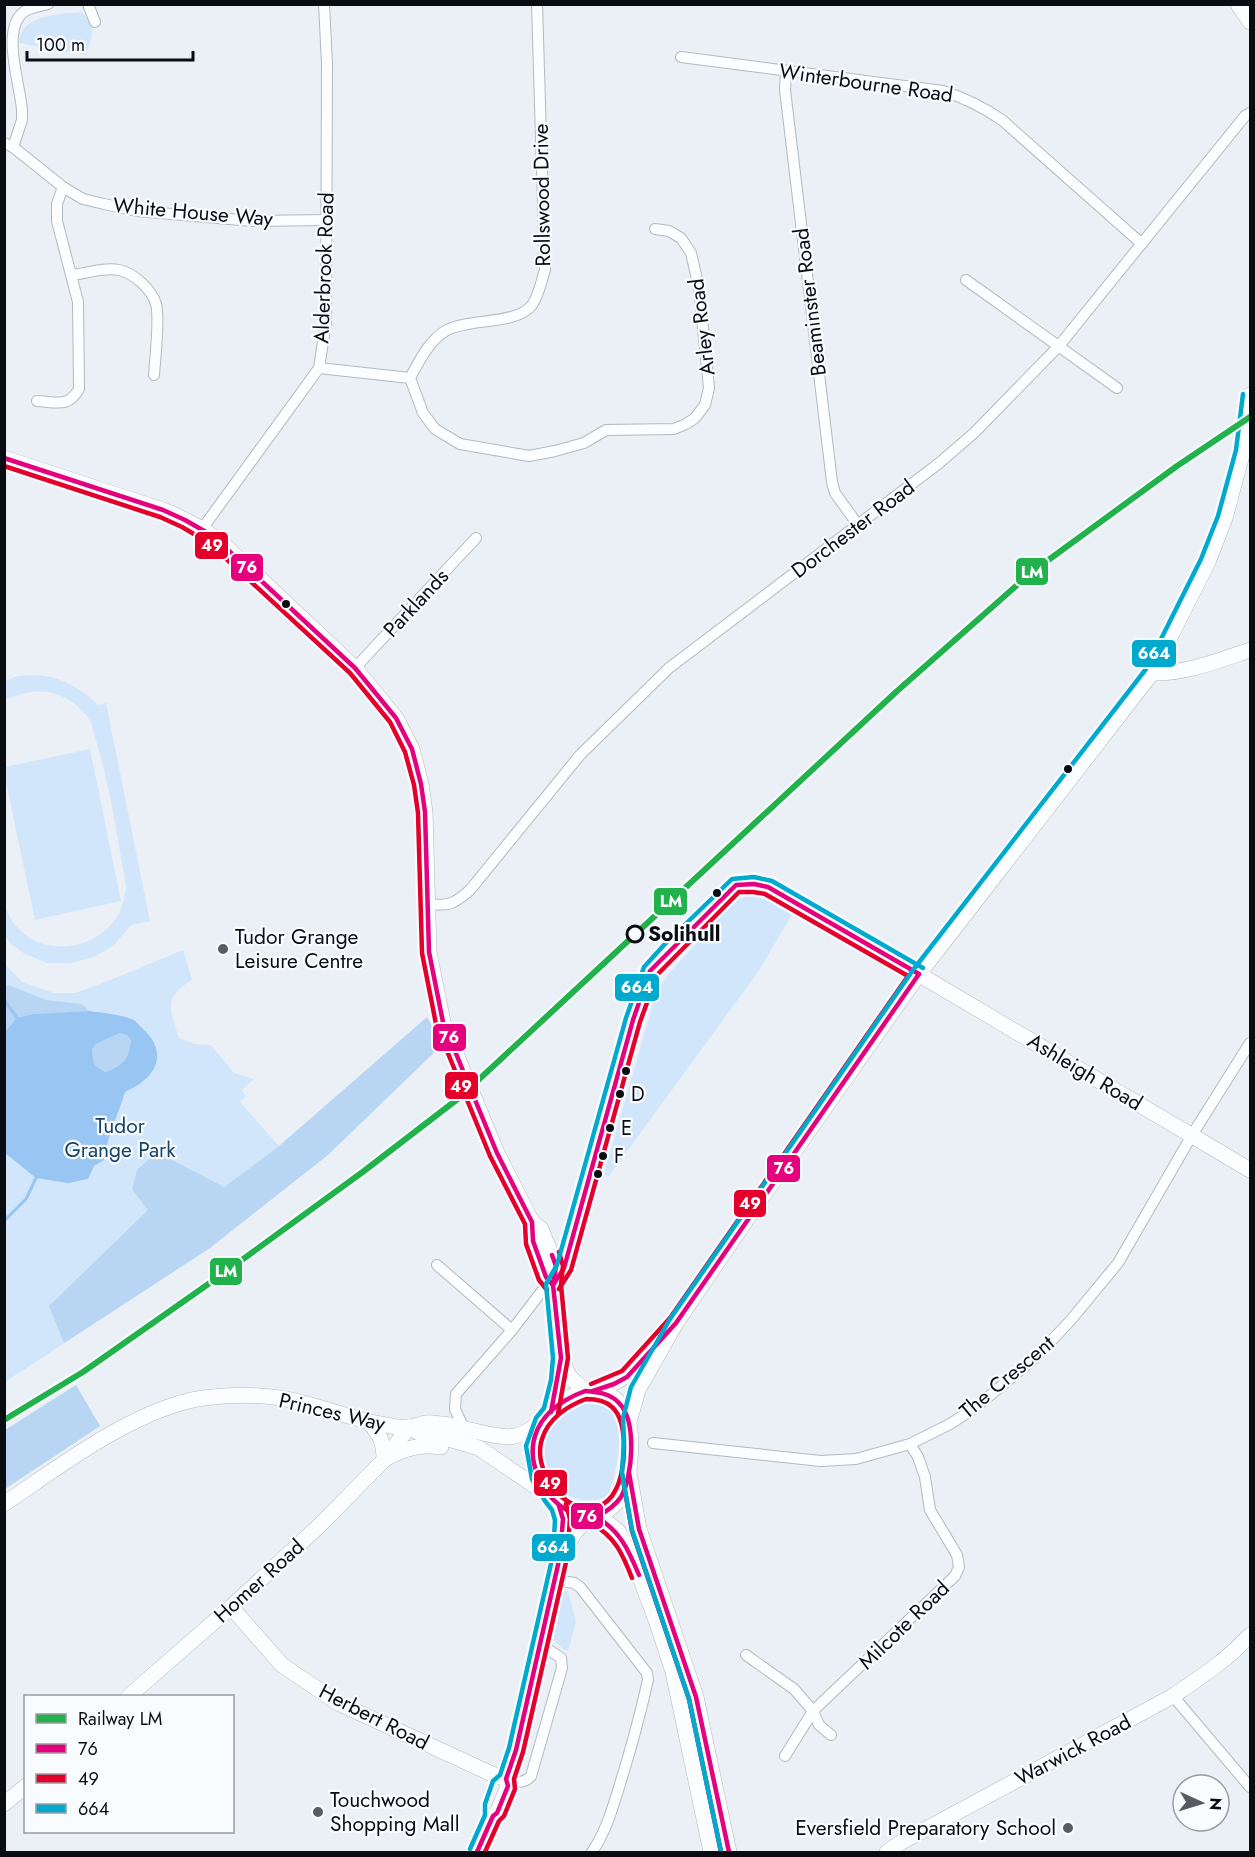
<svg xmlns="http://www.w3.org/2000/svg" width="1255" height="1857" font-family="Jost,sans-serif">
<style>
.green{fill:#d2e6fb}
.forest{fill:#b8d6f4}
.water{fill:#98c5f2;fill-rule:evenodd}
.lines{fill:none;stroke-linecap:round;stroke-linejoin:round}
.stream{stroke:#98c5f2;stroke-width:3}
.street-casing{stroke:#b4b9be;stroke-width:12}
.secondary-casing{stroke:#b4b9be;stroke-width:16}
.street{stroke:#fcfdfe;stroke-width:10}
.secondary{stroke:#fcfdfe;stroke-width:15}
.bus-1-casing{stroke:#f9fcff;stroke-width:9}
.bus-2-casing{stroke:#f9fcff;stroke-width:9}
.bus-3-casing{stroke:#f9fcff;stroke-width:9}
.bus-1{stroke:#e5007d;stroke-width:4.5}
.bus-2{stroke:#e4002b;stroke-width:4.5}
.bus-3{stroke:#00a9ce;stroke-width:4.5}
.rail-1-casing{stroke:#f9fcff;stroke-width:10}
.rail-1{stroke:#22b24c;stroke-width:6}
.bus-dot{fill:#090d12;stroke:#f9fcff;stroke-width:2}
.stop-dot{fill:#f9fcff;stroke:#090d12;stroke-width:3}
.poi-dot{fill:#585c62;stroke:#f9fcff;stroke-width:2}
.labels{text-anchor:middle;stroke-width:4.5;stroke-linejoin:round;paint-order:stroke}
.bus-label{font-size:20px;fill:#090d12;stroke:#f9fcff;text-anchor:start}
.street-label{font-size:21px;fill:#090d12;stroke:#f9fcff}
.stop-label{font-size:21px;font-weight:bold;fill:#090d12;stroke:#f9fcff;text-anchor:start}
.poi-label{font-size:21px;fill:#090d12;stroke:#f9fcff;text-anchor:start}
.park-label{font-size:21px;fill:#16436b;stroke:#f9fcff}
.line-badge{stroke:#f9fcff;stroke-width:2}
.badge-label{font-size:16px;text-anchor:middle;font-weight:bold;fill:#fff}
</style>
<rect width="100%" height="100%" fill="#eaf0f6"/>
<!-- green -->
<g class="green">
<path d="M 82,12 C 98,29 92,35 86,55 L 19,43 C 20,14 61,14 82,12 Z"/>
<path d="M 39,675 C 63,678 81,688 98,705 L 106,703 L 150,921 L 131,925 L 113,946 L 94,957 L 71,963 L 47,963 L 25,954 L 10,943 L 5,936 L 5,905 C 20,956 88,960 117,917 C 123,907 125,897 126,886 C 117,836 110,785 95,737 C 93,730 91,721 87,716 C 64,688 35,686 5,700 L 5,681 L 18,676 Z"/>
<path d="M 90,749 L 121,901 L 35,920 L 5,778 L 5,767 Z"/>
<path d="M 751,894 L 771,901 L 792,915 L 758,972 L 609,1176 L 604,1174 L 655,996 L 667,976 L 733,902 Z"/>
<path d="M 183,950 L 192,980 C 162,998 170,1010 179,1038 L 195,1044 L 211,1045 L 234,1073 L 254,1079 L 242,1090 L 246,1096 L 240,1102 L 279,1146 L 224,1187 L 210,1248 L 5,1382 L 5,964 L 22,982 L 54,993 L 75,993 L 103,983 Z"/>
<path d="M 583,1404 C 593,1404 607,1402 614,1412 C 627,1429 615,1477 608,1496 C 549,1521 511,1428 583,1404 Z"/>
<path d="M 563,1591 L 568,1591 L 576,1622 L 568,1651 L 564,1650 L 553,1639 Z"/>
</g>
<!-- forest -->
<g class="forest">
<path d="M 8,985 L 46,1000 L 82,1004 L 89,1011 L 34,1014 L 5,1032 L 5,987 Z"/>
<path d="M 427,1017 L 443,1044 L 328,1155 L 210,1248 L 64,1343 L 49,1306 L 148,1210 L 132,1189 L 137,1170 L 157,1152 L 224,1187 L 279,1146 Z"/>
<path d="M 120,1033 L 127,1035 L 132,1041 C 130,1058 122,1067 105,1072 L 94,1065 L 92,1049 L 96,1044 Z"/>
<path d="M 76,1385 L 100,1426 L 5,1489 L 5,1430 Z"/>
</g>
<!-- water -->
<path class="water" d="M 89,1011 C 103,1013 119,1014 131,1019 C 136,1020 138,1025 142,1028 C 171,1054 155,1079 125,1092 C 118,1115 107,1136 104,1160 L 94,1166 L 88,1179 L 68,1183 L 36,1178 L 5,1153 L 5,1032 L 17,1018 L 34,1014 ZM 120,1033 L 127,1035 L 131,1040 C 130,1058 122,1067 105,1072 L 94,1065 L 92,1049 L 96,1044 Z"/>
<g class="lines">
<!-- stream -->
<g class="stream">
<path d="M 4,1000 L 17,1018"/>
<path d="M 4,1221 L 26,1199 L 36,1178"/>
</g>
<defs>
<g id="street">
<path d="M 88,4 L 95,22"/>
<path d="M 681,57 L 943,91 C 965,98 983,107 1002,120 L 1142,244"/>
<path d="M 786,71 L 785,90 L 832,482 L 835,493 L 858,525"/>
<path d="M 4,143 L 13,147 L 63,187 L 83,199 L 104,204 L 137,211 L 252,221 L 327,220"/>
<path d="M 13,147 L 22,120 L 22,110 C 20,83 0,28 25,11 C 32,7 41,6 48,4"/>
<path d="M 72,275 C 87,273 105,267 119,270 C 134,273 152,290 156,304 C 160,318 155,359 154,375"/>
<path d="M 966,280 L 1117,388"/>
<path d="M 319,368 L 410,378 L 423,413 L 435,429 L 460,444 L 529,456 L 555,451 L 584,443 L 606,430 L 674,429 L 686,424 L 695,418 L 705,405 L 709,388 L 699,288 L 691,253 L 681,238 L 669,231 L 655,229"/>
<path d="M 410,378 C 419,361 430,339 447,330 C 470,318 517,325 532,305 C 539,295 541,282 545,270 L 537,4"/>
<path d="M 37,401 C 57,402 68,408 79,389 L 78,302 L 57,221 L 57,204 L 63,187"/>
<path d="M 202,529 L 319,368 L 326,322 L 327,64 L 324,4"/>
<path d="M 355,668 L 476,538"/>
<path d="M 427,904 C 449,906 453,905 470,890 L 580,755 L 669,668 L 938,464 L 974,433 L 1058,347 L 1245,116 L 1250,113"/>
<path d="M 437,1265 L 512,1330"/>
<path d="M 463,1427 L 455,1409 L 456,1394 L 512,1330 L 542,1291 L 554,1289"/>
<path d="M 653,1443 L 821,1461 L 856,1459 L 910,1444 L 950,1424 L 975,1408 L 1037,1356 L 1070,1321 L 1118,1263 L 1192,1135 L 1250,1043"/>
<path d="M 556,1580 L 574,1583 L 580,1587 L 647,1673 L 648,1680 C 640,1715 631,1749 620,1784 C 613,1807 606,1832 592,1852"/>
<path d="M 746,1655 L 794,1689 L 813,1711 L 819,1725 L 831,1735"/>
<path d="M 1173,1696 L 1250,1787"/>
<path d="M 785,1756 L 813,1711 L 955,1576 L 959,1567 L 957,1555 L 930,1510 L 925,1477 L 918,1457 L 910,1444"/>
<path d="M 506,1779 C 515,1783 524,1784 531,1776 L 562,1668 L 561,1658 L 540,1644"/>
</g>
<g id="secondary">
<path d="M 1238,4 L 1250,22"/>
<path d="M 4,458 L 163,510 C 184,518 201,528 220,541 L 355,668 L 396,718 L 412,749 L 421,784 L 425,812 L 429,952 L 443,1022 L 497,1153 L 532,1222 L 533,1241 L 546,1277 L 553,1285"/>
<path d="M 1152,673 C 1185,674 1220,660 1250,650"/>
<path d="M 532,1222 L 541,1229 L 556,1266 L 553,1285 L 561,1358 L 558,1381 L 551,1412"/>
<path d="M 553,1285 L 564,1268 L 633,1020 L 650,971 L 669,950 L 736,885 C 758,882 774,890 793,900 L 1250,1170"/>
<path d="M 561,1358 L 569,1376 L 585,1391"/>
<path d="M 594,1390 C 628,1381 635,1368 658,1343"/>
<path d="M 585,1391 C 630,1390 633,1425 630,1461 C 629,1475 626,1494 615,1504 C 610,1510 602,1514 596,1517 C 586,1516 577,1516 569,1511 C 547,1501 531,1469 533,1445 C 536,1419 562,1398 585,1391 Z"/>
<path d="M 630,1419 L 638,1390 L 676,1323 L 753,1210 L 919,974 L 1152,673 L 1208,562 L 1225,518 L 1243,451 L 1250,395"/>
<path d="M 369,1422 C 380,1435 384,1442 384,1460"/>
<path d="M 409,1427 L 427,1437 L 449,1439 L 479,1448 L 548,1495"/>
<path d="M 387,1458 C 405,1448 421,1444 441,1447"/>
<path d="M 629,1473 L 639,1529 L 696,1697 L 729,1852"/>
<path d="M 4,1504 C 60,1466 136,1408 203,1398 C 235,1394 271,1394 303,1403 C 331,1410 357,1420 386,1425 C 393,1426 401,1428 408,1427 C 414,1427 420,1424 426,1423 C 432,1422 438,1424 444,1424 C 462,1427 500,1440 515,1436 C 525,1434 534,1427 543,1421"/>
<path d="M 596,1517 L 608,1523 L 618,1531 L 638,1572 L 656,1620 L 673,1672 L 711,1852"/>
<path d="M 561,1555 L 576,1531 L 590,1516"/>
<path d="M 231,1607 L 282,1665 L 338,1703 L 492,1774 L 506,1779"/>
<path d="M 129,1696 L 231,1607 L 320,1525 L 384,1460 L 409,1427"/>
<path d="M 4,1804 L 26,1786"/>
<path d="M 477,1852 L 493,1816 L 497,1813 L 508,1786 L 506,1779 L 516,1750 L 560,1556 L 563,1519 L 559,1506"/>
<path d="M 887,1852 L 900,1843 L 1173,1696 C 1201,1677 1227,1660 1250,1635"/>
</g>
</defs>
<!-- street casing -->
<use href="#street" class="street-casing"/>
<!-- secondary casing -->
<use href="#secondary" class="secondary-casing"/>
<!-- street -->
<use href="#street" class="street"/>
<!-- secondary -->
<use href="#secondary" class="secondary"/>
<defs>
<g id="bus-1">
<path d="M 4,458 L 163,510 L 185,520 L 213,536 L 355,668 L 396,718 L 412,749 L 421,784 L 425,812 L 429,952 L 443,1022 L 497,1153 L 532,1222 L 533,1241 L 546,1277 L 553,1285"/>
<path d="M 553,1285 L 564,1268 L 633,1020 L 650,971 L 736,885 L 754,884 L 768,887 L 919,974 L 676,1323 L 627,1377 L 614,1384 L 593,1391"/>
<path d="M 585,1391 C 597,1392 610,1393 619,1403 C 637,1421 633,1476 621,1497 C 615,1506 606,1512 596,1517 C 588,1516 580,1516 573,1513 C 546,1502 526,1465 535,1436 C 542,1413 564,1399 585,1391 Z"/>
<path d="M 551,1412 L 561,1358 L 553,1285 L 556,1266 L 552,1255"/>
<path d="M 629,1473 L 639,1529 L 696,1697 L 729,1852"/>
<path d="M 596,1517 C 620,1530 629,1551 639,1575"/>
<path d="M 477,1852 L 493,1816 L 497,1813 L 508,1786 L 506,1779 L 516,1750 L 560,1556 L 563,1519 L 559,1506"/>
</g>
<g id="bus-2">
<path d="M 4,466 L 160,517 L 182,527 L 209,543 L 350,673 L 390,722 L 405,752 L 414,785 L 418,813 L 422,953 L 436,1024 L 490,1156 L 525,1224 L 526,1244 L 539,1280 L 547,1290"/>
<path d="M 559,1289 L 571,1270 L 640,1022 L 657,975 L 739,892 L 753,892 L 765,894 L 908,976 L 670,1318 L 622,1371 L 591,1384"/>
<path d="M 586,1399 C 595,1399 605,1400 612,1407 C 629,1422 626,1473 615,1491 C 611,1500 603,1505 595,1509 C 588,1509 582,1509 576,1506 C 553,1496 534,1464 542,1439 C 548,1419 567,1406 586,1399 Z"/>
<path d="M 558,1414 L 568,1358 L 561,1285 L 563,1266 L 559,1252"/>
<path d="M 622,1474 L 632,1531 L 689,1699 L 721,1852"/>
<path d="M 592,1524 C 615,1536 623,1555 632,1578"/>
<path d="M 485,1852 L 499,1821 L 504,1816 L 515,1789 L 514,1779 L 523,1752 L 567,1558 L 570,1519 L 566,1504"/>
</g>
<g id="bus-3">
<path d="M 470,1849 L 485,1815 L 485,1804 L 493,1781 L 500,1775 L 509,1748 L 553,1555 L 555,1520 L 552,1510 L 545,1501 L 532,1479 L 526,1446 L 536,1418 L 544,1408 L 551,1380 L 553,1358 L 546,1284 L 557,1265 L 626,1018 L 644,967 L 664,945 L 732,879 L 754,877 L 772,881 L 923,968"/>
<path d="M 721,1852 L 689,1699 L 632,1530 L 622,1473 L 624,1441 L 623,1418 L 631,1387 L 670,1319 L 913,970 L 1146,669 L 1201,559 L 1218,516 L 1236,450 L 1243,394"/>
</g>
</defs>
<!-- bus-1 casing -->
<use href="#bus-1" class="bus-1-casing"/>
<!-- bus-2 casing -->
<use href="#bus-2" class="bus-2-casing"/>
<!-- bus-3 casing -->
<use href="#bus-3" class="bus-3-casing"/>
<!-- bus-1 -->
<use href="#bus-1" class="bus-1"/>
<!-- bus-2 -->
<use href="#bus-2" class="bus-2"/>
<!-- bus-3 -->
<use href="#bus-3" class="bus-3"/>
<defs>
<path id="rail-1" d="M 4,1420 L 83,1372 L 224,1273 L 364,1171 L 459,1098 L 896,692 L 1032,572 L 1177,466 L 1250,417"/>
</defs>
<!-- rail-1 casing -->
<use href="#rail-1" class="rail-1-casing"/>
<!-- rail-1 -->
<use href="#rail-1" class="rail-1"/>
</g>
<!-- markers -->
<g class="bus-dot">
<circle cx="286" cy="604" r="5"/>
<circle cx="1068" cy="769" r="5"/>
<circle cx="717" cy="893" r="5"/>
<circle cx="626" cy="1071" r="5"/>
<circle cx="620" cy="1094" r="5"/>
<circle cx="610" cy="1128" r="5"/>
<circle cx="603" cy="1156" r="5"/>
<circle cx="598" cy="1174" r="5"/>
</g>
<circle class="stop-dot" cx="635" cy="934" r="8"/>
<g class="poi-dot">
<circle cx="223" cy="949" r="6"/>
<circle cx="318" cy="1812" r="6"/>
<circle cx="1068" cy="1828" r="6"/>
</g>
<g class="labels">
<!-- bus labels -->
<g class="bus-label">
<text x="631" y="1101">D</text>
<text x="621" y="1135">E</text>
<text x="614" y="1163">F</text>
</g>
<!-- street labels -->
<g class="street-label">
<text transform="translate(866 83) rotate(8)" y="7">Winterbourne Road</text>
<text transform="translate(542 195) rotate(-91)" y="7">Rollswood Drive</text>
<text transform="translate(193 212) rotate(5)" y="7">White House Way</text>
<text transform="translate(324 268) rotate(-88)" y="7">Alderbrook Road</text>
<text transform="translate(810 302) rotate(-97)" y="7">Beaminster Road</text>
<text transform="translate(702 327) rotate(-97)" y="7">Arley Road</text>
<text transform="translate(853 529) rotate(-37)" y="7">Dorchester Road</text>
<text transform="translate(416 603) rotate(-47)" y="7">Parklands</text>
<text transform="translate(1085 1072) rotate(31)" y="7">Ashleigh Road</text>
<text transform="translate(1007 1377) rotate(-40)" y="7">The Crescent</text>
<text transform="translate(332 1412) rotate(13)" y="7">Princes Way</text>
<text transform="translate(259 1581) rotate(-42)" y="7">Homer Road</text>
<text transform="translate(904 1625) rotate(-44)" y="7">Milcote Road</text>
<text transform="translate(374 1717) rotate(27)" y="7">Herbert Road</text>
<text transform="translate(1073 1750) rotate(-28)" y="7">Warwick Road</text>
</g>
<!-- stop labels -->
<g class="stop-label">
<text x="648" y="941">Solihull</text>
</g>
<!-- poi labels -->
<g class="poi-label">
<text x="235" y="944">Tudor Grange<tspan x="235" dy="24">Leisure Centre</tspan></text>
<text x="330" y="1807">Touchwood<tspan x="330" dy="24">Shopping Mall</tspan></text>
<text x="1056" y="1835" text-anchor="end">Eversfield Preparatory School</text>
</g>
<!-- park labels -->
<g class="park-label">
<text x="120" y="1133">Tudor<tspan x="120" dy="24">Grange Park</tspan></text>
</g>
</g>
<g class="line-badge">
<rect x="194" y="531" width="35" height="29" rx="6" fill="#e4002b"/>
<rect x="230" y="553" width="34" height="29" rx="6" fill="#e5007d"/>
<rect x="1015" y="557" width="34" height="29" rx="6" fill="#22b24c"/>
<rect x="1131" y="639" width="46" height="29" rx="6" fill="#00a9ce"/>
<rect x="653" y="887" width="35" height="29" rx="6" fill="#22b24c"/>
<rect x="614" y="973" width="46" height="29" rx="6" fill="#00a9ce"/>
<rect x="432" y="1023" width="35" height="29" rx="6" fill="#e5007d"/>
<rect x="444" y="1071" width="35" height="29" rx="6" fill="#e4002b"/>
<rect x="766" y="1154" width="35" height="29" rx="6" fill="#e5007d"/>
<rect x="733" y="1189" width="34" height="29" rx="6" fill="#e4002b"/>
<rect x="209" y="1257" width="34" height="29" rx="6" fill="#22b24c"/>
<rect x="533" y="1469" width="35" height="28" rx="6" fill="#e4002b"/>
<rect x="570" y="1502" width="34" height="28" rx="6" fill="#e5007d"/>
<rect x="531" y="1533" width="45" height="29" rx="6" fill="#00a9ce"/>
</g>
<g class="badge-label">
<text x="212" y="551">49</text>
<text x="247" y="573">76</text>
<text x="1032" y="578">LM</text>
<text x="1154" y="659">664</text>
<text x="671" y="907">LM</text>
<text x="637" y="993">664</text>
<text x="449" y="1043">76</text>
<text x="461" y="1092">49</text>
<text x="784" y="1174">76</text>
<text x="750" y="1209">49</text>
<text x="226" y="1277">LM</text>
<text x="550" y="1489">49</text>
<text x="587" y="1522">76</text>
<text x="553" y="1553">664</text>
</g>
<!-- border -->
<rect width="1255" height="1857" fill="none" stroke="#090d12" stroke-width="12"/>
<!-- legend -->
<rect x="24" y="1695" width="210" height="138" fill="#f9fcff" stroke="#999ca0" stroke-width="1.5"/>
<rect x="36" y="1714" width="30" height="9" fill="#22b24c" stroke="#999ca0" stroke-width="1.5"/>
<text x="78" y="1725" font-size="18" fill="#090d12">Railway LM</text>
<rect x="36" y="1744" width="30" height="9" fill="#e5007d" stroke="#999ca0" stroke-width="1.5"/>
<text x="78" y="1755" font-size="18" fill="#090d12">76</text>
<rect x="36" y="1774" width="30" height="9" fill="#e4002b" stroke="#999ca0" stroke-width="1.5"/>
<text x="78" y="1785" font-size="18" fill="#090d12">49</text>
<rect x="36" y="1804" width="30" height="9" fill="#00a9ce" stroke="#999ca0" stroke-width="1.5"/>
<text x="78" y="1815" font-size="18" fill="#090d12">664</text>
<!-- north arrow -->
<g transform="translate(1201 1803) rotate(94)"><circle r="28" fill="#f9fcff" stroke="#999ca0" stroke-width="1.5"/>
<path d="M0-4.5L10 22L0 15L-10 22Z" fill="#585c62"/>
<text y="-9" font-size="16" font-weight="bold" text-anchor="middle" fill="#090d12">N</text>
</g>
<!-- scale -->
<path d="M27 51v9h166v-9" fill="none" stroke="#090d12" stroke-width="3"/>
<text x="36" y="51" font-size="18" fill="#090d12" stroke="#f9fcff" stroke-width="4.5" paint-order="stroke">100 m</text>
</svg>
